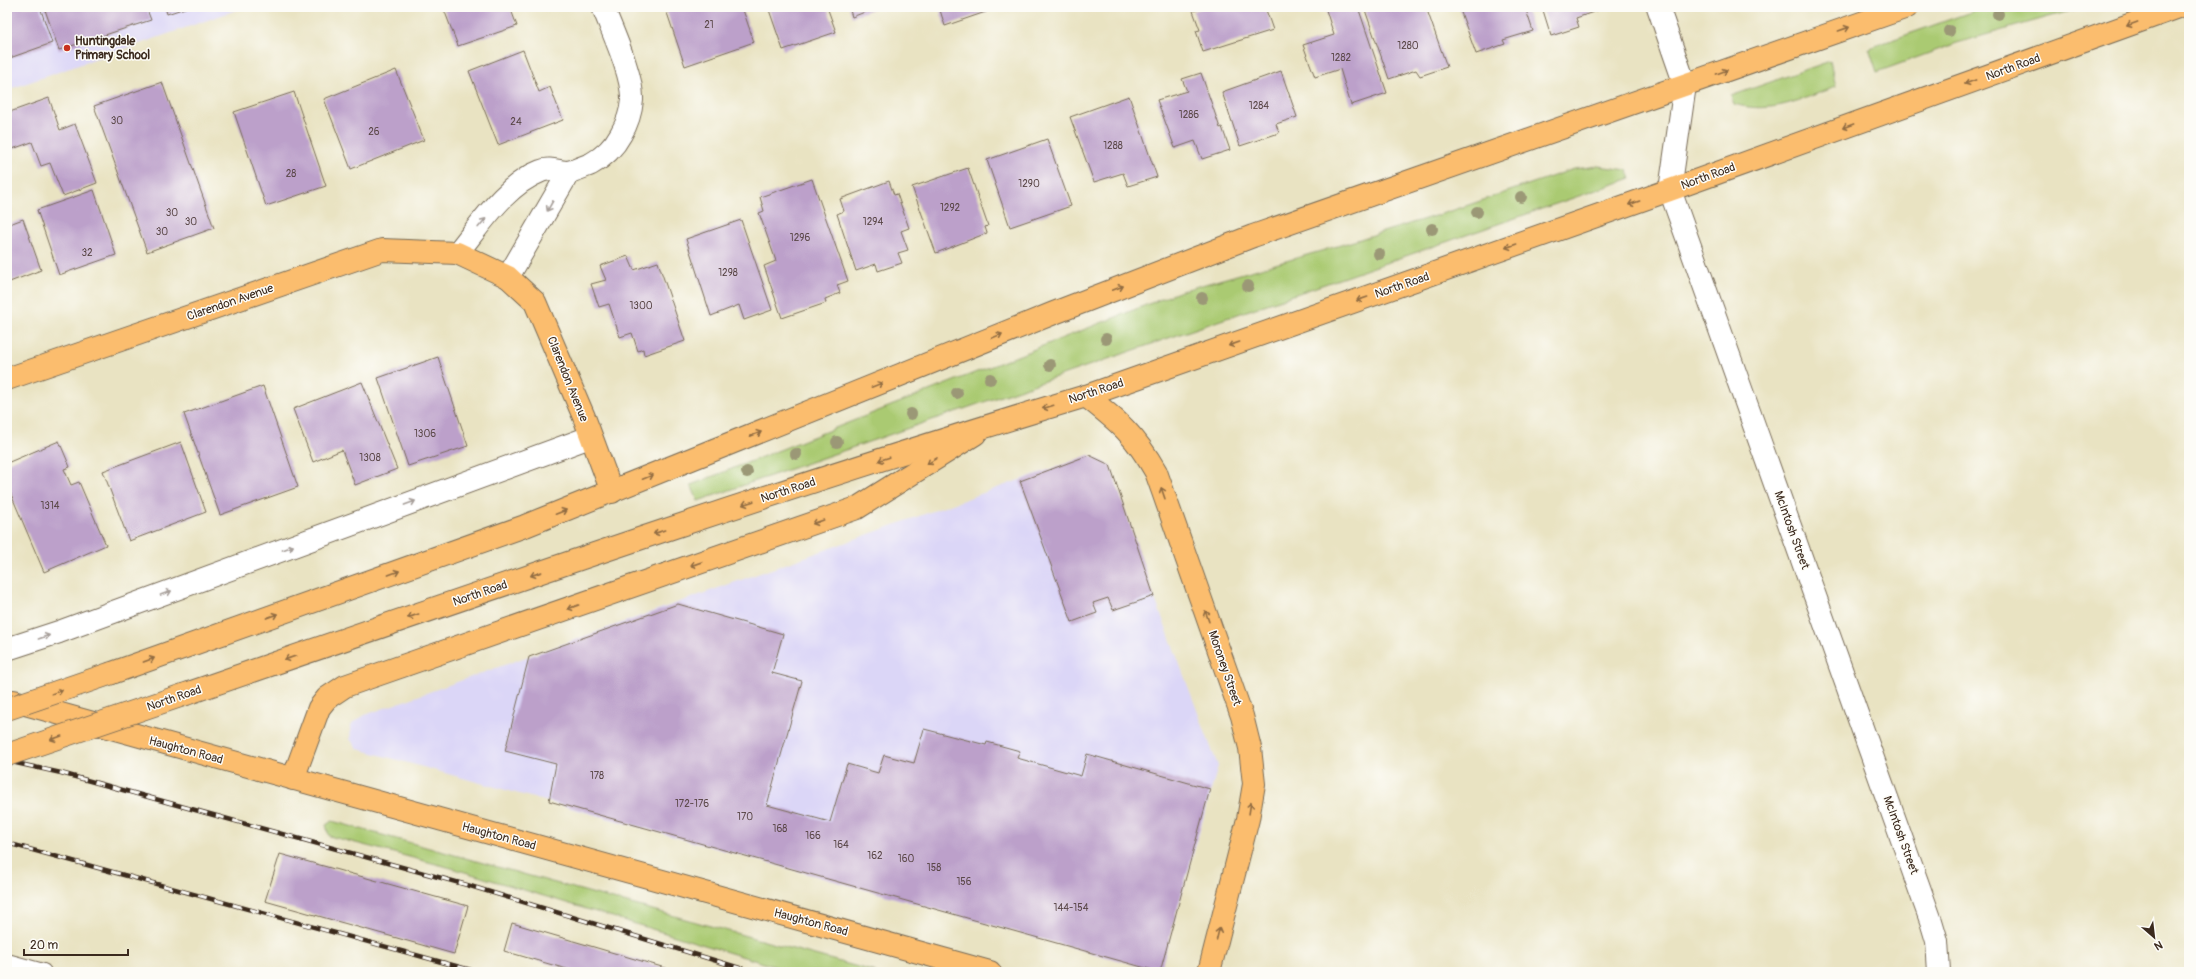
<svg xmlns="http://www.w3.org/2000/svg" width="2196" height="979" font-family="Pangolin,sans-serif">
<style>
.built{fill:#dbd6f7}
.green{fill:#aaca72;stroke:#727a48}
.building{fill:#bca0ca}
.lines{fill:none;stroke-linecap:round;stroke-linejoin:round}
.lane-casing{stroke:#786b57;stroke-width:18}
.street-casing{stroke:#786b57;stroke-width:24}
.primary-casing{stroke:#786b57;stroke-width:24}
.highway-casing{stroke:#786b57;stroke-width:24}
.lane{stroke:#fff;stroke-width:16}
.street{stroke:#fff;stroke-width:22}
.primary{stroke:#fbbd6e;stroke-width:22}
.highway{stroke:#fbbd6e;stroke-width:22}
.rail-casing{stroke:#3b2a1e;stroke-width:4.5}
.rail{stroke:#fdfcf7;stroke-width:3;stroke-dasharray:9;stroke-linecap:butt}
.highway-bridge-casing{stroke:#786b57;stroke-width:24;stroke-linecap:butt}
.highway-bridge{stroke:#fbbd6e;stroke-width:22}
.tree{fill:#9b9876}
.oneway{stroke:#916c42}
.oneway2{stroke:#a79f9a}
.poi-dot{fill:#c8321e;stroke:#fdfcf7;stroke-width:1.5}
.labels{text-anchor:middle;stroke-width:3;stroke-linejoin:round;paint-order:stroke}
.number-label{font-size:10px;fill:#5b4849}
.poi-label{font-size:12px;font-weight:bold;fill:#3b2a1e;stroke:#fdfcf7;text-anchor:start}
.street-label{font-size:12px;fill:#3b2a1e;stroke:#fdfcf7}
</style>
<rect width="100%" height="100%" fill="#fdfcf7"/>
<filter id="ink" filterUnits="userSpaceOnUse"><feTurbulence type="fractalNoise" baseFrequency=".025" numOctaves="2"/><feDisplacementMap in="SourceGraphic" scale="8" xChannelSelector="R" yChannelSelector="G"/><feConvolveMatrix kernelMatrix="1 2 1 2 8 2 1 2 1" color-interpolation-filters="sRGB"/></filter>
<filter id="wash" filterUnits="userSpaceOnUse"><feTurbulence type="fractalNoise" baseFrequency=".012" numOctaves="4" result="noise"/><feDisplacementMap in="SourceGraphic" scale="16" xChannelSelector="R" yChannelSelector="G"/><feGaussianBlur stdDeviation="0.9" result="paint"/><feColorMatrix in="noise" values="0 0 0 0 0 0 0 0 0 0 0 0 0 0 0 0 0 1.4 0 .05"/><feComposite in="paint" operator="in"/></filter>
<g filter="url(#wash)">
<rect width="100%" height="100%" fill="#e9e3c2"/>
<!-- built -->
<g class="built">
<path d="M 7,7 L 245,7 L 7,90 Z"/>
<path d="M 1089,455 L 1110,465 L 1154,596 L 1218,766 L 1160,972 L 358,749 L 350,739 L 351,726 L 354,722 L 365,715 Z"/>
</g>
<!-- green -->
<g class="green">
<path d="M 1985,7 L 2084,7 L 1957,43 L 1877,72 L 1869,48 Z"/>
<path d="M 1830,61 L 1836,87 C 1801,99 1771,115 1734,104 L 1731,96 Z"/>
<path d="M 1598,166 L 1627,170 L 1631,178 L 698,501 L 691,485 L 1184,290 L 1321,251 L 1451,211 L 1574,169 Z"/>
<path d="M 332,821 L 876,972 L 793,972 L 455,869 L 329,836 L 326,825 Z"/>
</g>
<g id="blocks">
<!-- building -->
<g class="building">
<path d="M 7,7 L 40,7 L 52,43 L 7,59 Z"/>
<path d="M 44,7 L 146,7 L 151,20 L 59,50 Z"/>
<path d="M 165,7 L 188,7 L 167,14 Z"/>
<path d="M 443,7 L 510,7 L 517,26 L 458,46 Z"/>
<path d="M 665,7 L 742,7 L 754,42 L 685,66 Z"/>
<path d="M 768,7 L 827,7 L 836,32 L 783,50 Z"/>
<path d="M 849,7 L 878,7 L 852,17 Z"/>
<path d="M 939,7 L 1000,7 L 945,26 Z"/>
<path d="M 1206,7 L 1265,7 L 1273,30 L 1203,52 L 1196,31 L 1200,30 L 1193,11 Z"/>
<path d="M 1325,7 L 1358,7 L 1387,93 L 1351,105 L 1340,69 L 1315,77 L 1303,45 L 1334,35 Z"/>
<path d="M 1374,7 L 1426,7 L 1447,67 L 1420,76 L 1416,70 L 1389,79 L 1365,10 Z"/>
<path d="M 1459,7 L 1525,7 L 1533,31 L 1503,40 L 1505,44 L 1476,54 Z"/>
<path d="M 1542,7 L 1608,7 L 1576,18 L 1579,27 L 1551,36 Z"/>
<path d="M 523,50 L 539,92 L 550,87 L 563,120 L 498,145 L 469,71 Z"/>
<path d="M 396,70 L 424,140 L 351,169 L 324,99 Z"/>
<path d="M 1281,71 L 1297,117 L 1276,124 L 1279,133 L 1240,146 L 1222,92 Z"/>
<path d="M 1201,73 L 1220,128 L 1222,127 L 1230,150 L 1202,159 L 1195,141 L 1175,148 L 1157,100 L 1187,91 L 1182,79 Z"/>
<path d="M 162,82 L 214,228 L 147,252 L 94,106 Z"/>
<path d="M 294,92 L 326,186 L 266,206 L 234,112 Z"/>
<path d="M 1129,96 L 1157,177 L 1128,186 L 1123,173 L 1094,182 L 1070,117 Z"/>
<path d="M 49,98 L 60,130 L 75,124 L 97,183 L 63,196 L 50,163 L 41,166 L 32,142 L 7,151 L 7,113 Z"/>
<path d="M 1047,139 L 1071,206 L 1010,227 L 987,160 Z"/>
<path d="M 968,168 L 988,226 L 985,227 L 987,233 L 936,253 L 912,187 Z"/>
<path d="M 812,179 L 848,281 L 837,285 L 840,293 L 825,299 L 826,303 L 782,318 L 764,266 L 776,261 L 759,213 L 764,211 L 760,197 Z"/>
<path d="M 889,181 L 894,195 L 897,194 L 909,228 L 901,231 L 908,250 L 898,253 L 902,263 L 878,271 L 876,264 L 856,271 L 837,214 L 844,211 L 840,199 Z"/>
<path d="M 94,190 L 116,255 L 59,275 L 37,210 Z"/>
<path d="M 23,219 L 41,270 L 7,283 L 7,225 Z"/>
<path d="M 741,220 L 772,310 L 744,320 L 739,305 L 711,316 L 686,239 Z"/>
<path d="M 628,256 L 634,270 L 658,262 L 685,341 L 644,355 L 643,349 L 638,351 L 632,333 L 620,337 L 609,304 L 599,307 L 591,284 L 606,280 L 600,266 Z"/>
<path d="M 438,357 L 468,446 L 408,466 L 378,378 Z"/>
<path d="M 362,382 L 397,469 L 355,485 L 342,450 L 313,462 L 293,409 Z"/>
<path d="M 263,386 L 298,487 L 220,515 L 184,414 Z"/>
<path d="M 59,441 L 70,467 L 64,469 L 71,485 L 79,482 L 106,545 L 44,572 L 7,485 L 7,463 Z"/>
<path d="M 181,442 L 206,512 L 129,541 L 103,471 Z"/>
<path d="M 1089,455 L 1110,465 L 1154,596 L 1113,610 L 1108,598 L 1093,603 L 1097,613 L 1072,622 L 1020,481 Z"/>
<path d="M 678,604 L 783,634 L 772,673 L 802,681 L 767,805 L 830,822 L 847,764 L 878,773 L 884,755 L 914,763 L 924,729 L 986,745 L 987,742 L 1020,751 L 1017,758 L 1081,776 L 1087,754 L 1210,789 L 1160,972 L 549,801 L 556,764 L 505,751 L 529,657 Z"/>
<path d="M 280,854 L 468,906 L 454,954 L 265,901 Z"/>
<path d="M 512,923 L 679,972 L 577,972 L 504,951 Z"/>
</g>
</g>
</g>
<g filter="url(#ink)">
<use href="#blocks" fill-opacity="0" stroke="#786b57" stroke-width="1"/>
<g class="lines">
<defs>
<path id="lane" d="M 7,962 L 43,972"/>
<g id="street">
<path d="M 1658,7 L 1685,85 L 1670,190 L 1931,921 L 1937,941 L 1939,972"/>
<path d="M 457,253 C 481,224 505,185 541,171 C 550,167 559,172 568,172 C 575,171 585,166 591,164 C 604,157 614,147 621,134 C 627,124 631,112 632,100 C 633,75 612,31 603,7"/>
<path d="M 508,277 L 569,172"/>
<path d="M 7,649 L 59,632 L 590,437"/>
</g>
<g id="primary">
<path d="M 7,379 L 382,250 L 457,253 L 508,277 L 535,302 L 584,417 L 612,492"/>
<path d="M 1086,396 C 1119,422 1135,435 1156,472 L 1242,716 L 1250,748 L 1254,784 L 1248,819 L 1209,972"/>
<path d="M 14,701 L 990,972"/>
<path d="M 293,779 L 319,708 L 327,698 L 345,686 L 857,508 L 975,434"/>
</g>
<g id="highway">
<path d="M 112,673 L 525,526 L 1054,313 L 1253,236 L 1907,7"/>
<path d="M 186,694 C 485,591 783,487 1086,396 L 1670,190 L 2179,7"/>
</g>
</defs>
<!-- lane casing -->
<use href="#lane" class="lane-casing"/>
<!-- street casing -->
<use href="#street" class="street-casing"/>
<!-- primary casing -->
<use href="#primary" class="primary-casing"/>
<!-- highway casing -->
<use href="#highway" class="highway-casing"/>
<!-- lane -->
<use href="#lane" class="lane"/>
<!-- street -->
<use href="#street" class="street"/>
<!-- primary -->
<use href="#primary" class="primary"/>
<!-- highway -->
<use href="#highway" class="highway"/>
<defs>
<g id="rail">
<path d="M 7,761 L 61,773 L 467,885 L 753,972"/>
<path d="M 7,843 L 478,972"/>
</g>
</defs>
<!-- rail casing -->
<use href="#rail" class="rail-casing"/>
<!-- rail -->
<use href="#rail" class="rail"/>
<defs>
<g id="highway-bridge">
<path d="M 7,709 L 112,673"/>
<path d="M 7,755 L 186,694"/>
</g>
</defs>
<!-- highway-bridge casing -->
<use href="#highway-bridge" class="highway-bridge-casing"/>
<!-- highway-bridge -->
<use href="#highway-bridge" class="highway-bridge"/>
</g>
<!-- trees -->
<g class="tree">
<circle cx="1998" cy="14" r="6"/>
<circle cx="1949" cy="31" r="6"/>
<circle cx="1521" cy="197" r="6"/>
<circle cx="1477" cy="212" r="6"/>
<circle cx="1432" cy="229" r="6"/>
<circle cx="1379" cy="254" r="6"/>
<circle cx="1248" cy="286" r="6"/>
<circle cx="1202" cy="298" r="6"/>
<circle cx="1106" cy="339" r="6"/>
<circle cx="1050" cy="365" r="6"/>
<circle cx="990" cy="379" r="6"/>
<circle cx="957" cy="393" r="6"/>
<circle cx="911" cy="414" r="6"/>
<circle cx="837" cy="442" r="6"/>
<circle cx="796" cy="454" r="6"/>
<circle cx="747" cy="472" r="6"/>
</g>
<!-- one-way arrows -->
<defs><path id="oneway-shaft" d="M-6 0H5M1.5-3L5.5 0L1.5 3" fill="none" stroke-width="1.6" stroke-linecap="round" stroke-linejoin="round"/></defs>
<g class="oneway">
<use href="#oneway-shaft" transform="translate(2132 24) rotate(160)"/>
<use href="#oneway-shaft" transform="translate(1844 29) rotate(-19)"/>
<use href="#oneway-shaft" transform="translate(1722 72) rotate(-20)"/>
<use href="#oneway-shaft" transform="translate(1970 82) rotate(160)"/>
<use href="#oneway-shaft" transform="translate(1848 126) rotate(160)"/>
<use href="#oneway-shaft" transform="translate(1634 203) rotate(161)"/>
<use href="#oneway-shaft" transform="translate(1511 246) rotate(161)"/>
<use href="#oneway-shaft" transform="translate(1118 288) rotate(-21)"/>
<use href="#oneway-shaft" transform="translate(1362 299) rotate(161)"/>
<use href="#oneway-shaft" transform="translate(997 336) rotate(-22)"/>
<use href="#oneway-shaft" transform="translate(1234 344) rotate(161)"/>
<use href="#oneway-shaft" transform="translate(877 385) rotate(-22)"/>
<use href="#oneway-shaft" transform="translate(1048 407) rotate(163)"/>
<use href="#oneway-shaft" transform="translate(756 434) rotate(-22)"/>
<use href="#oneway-shaft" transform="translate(884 459) rotate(162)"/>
<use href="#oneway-shaft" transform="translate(932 461) rotate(148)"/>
<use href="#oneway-shaft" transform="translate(648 477) rotate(-22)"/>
<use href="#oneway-shaft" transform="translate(1163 493) rotate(-109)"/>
<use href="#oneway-shaft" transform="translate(748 503) rotate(162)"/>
<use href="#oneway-shaft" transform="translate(561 512) rotate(-21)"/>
<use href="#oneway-shaft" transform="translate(818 522) rotate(161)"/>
<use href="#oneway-shaft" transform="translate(659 532) rotate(161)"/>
<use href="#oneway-shaft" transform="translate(696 564) rotate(161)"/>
<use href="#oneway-shaft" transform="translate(394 573) rotate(-20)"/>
<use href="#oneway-shaft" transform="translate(536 574) rotate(161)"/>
<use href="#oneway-shaft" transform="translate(573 607) rotate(161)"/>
<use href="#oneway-shaft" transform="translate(272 616) rotate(-20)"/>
<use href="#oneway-shaft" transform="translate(413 616) rotate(161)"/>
<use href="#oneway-shaft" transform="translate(1207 616) rotate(-109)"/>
<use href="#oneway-shaft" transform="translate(290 658) rotate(161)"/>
<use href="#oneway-shaft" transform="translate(149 660) rotate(-20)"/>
<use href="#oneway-shaft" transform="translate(57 692) rotate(-19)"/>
<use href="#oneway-shaft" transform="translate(56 738) rotate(161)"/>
<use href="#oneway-shaft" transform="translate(1250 808) rotate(-81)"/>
<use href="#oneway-shaft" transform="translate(1218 934) rotate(-76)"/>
</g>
<g class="oneway2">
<use href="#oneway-shaft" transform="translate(550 206) rotate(119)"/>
<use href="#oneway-shaft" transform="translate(482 223) rotate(-50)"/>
<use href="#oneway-shaft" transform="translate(410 503) rotate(-20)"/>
<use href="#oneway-shaft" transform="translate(288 548) rotate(-20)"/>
<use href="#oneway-shaft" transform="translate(166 593) rotate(-20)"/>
<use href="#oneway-shaft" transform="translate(44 637) rotate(-19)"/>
</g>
</g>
<!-- markers -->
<circle class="poi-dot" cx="67" cy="48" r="4"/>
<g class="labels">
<!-- number labels -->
<g class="number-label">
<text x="709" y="28">21</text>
<text x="1408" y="49">1280</text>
<text x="1341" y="61">1282</text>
<text x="1259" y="109">1284</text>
<text x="1189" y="118">1286</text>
<text x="117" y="124">30</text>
<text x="516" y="125">24</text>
<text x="374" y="135">26</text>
<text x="1113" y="149">1288</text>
<text x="291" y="177">28</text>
<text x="1029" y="187">1290</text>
<text x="950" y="211">1292</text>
<text x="172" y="216">30</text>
<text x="191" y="225">30</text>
<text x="873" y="225">1294</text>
<text x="162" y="235">30</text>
<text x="800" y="241">1296</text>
<text x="87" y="256">32</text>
<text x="728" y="276">1298</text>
<text x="641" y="309">1300</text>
<text x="425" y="437">1306</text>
<text x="370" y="461">1308</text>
<text x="50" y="509">1314</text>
<text x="597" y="779">178</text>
<text x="692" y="807">172-176</text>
<text x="745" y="820">170</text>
<text x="780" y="832">168</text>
<text x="813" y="839">166</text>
<text x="841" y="848">164</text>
<text x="875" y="859">162</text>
<text x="906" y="862">160</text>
<text x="934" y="871">158</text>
<text x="964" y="885">156</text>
<text x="1071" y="911">144-154</text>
</g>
<!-- poi labels -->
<g class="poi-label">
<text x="75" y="45">Huntingdale<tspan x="75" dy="14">Primary School</tspan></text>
</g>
<!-- street labels -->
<g class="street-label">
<text transform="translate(2013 67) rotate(-20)" y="4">North Road</text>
<text transform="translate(1708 176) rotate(-20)" y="4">North Road</text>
<text transform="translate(1402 285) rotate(-19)" y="4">North Road</text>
<text transform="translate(230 302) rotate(-19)" y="4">Clarendon Avenue</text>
<text transform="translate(568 379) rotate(68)" y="4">Clarendon Avenue</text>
<text transform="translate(1096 391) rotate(-18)" y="4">North Road</text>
<text transform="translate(788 490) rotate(-18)" y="4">North Road</text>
<text transform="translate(1792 530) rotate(70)" y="4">McIntosh Street</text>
<text transform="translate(480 593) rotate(-19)" y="4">North Road</text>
<text transform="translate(1225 668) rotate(71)" y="4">Moroney Street</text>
<text transform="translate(174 698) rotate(-19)" y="4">North Road</text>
<text transform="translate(186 750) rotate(15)" y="4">Haughton Road</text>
<text transform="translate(1901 835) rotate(70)" y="4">McIntosh Street</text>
<text transform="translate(499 836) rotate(15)" y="4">Haughton Road</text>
<text transform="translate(811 922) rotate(15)" y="4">Haughton Road</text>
</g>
</g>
<!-- margin -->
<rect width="2196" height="979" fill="none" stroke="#fdfcf7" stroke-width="24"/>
<!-- north arrow -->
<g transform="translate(2154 937) rotate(152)" stroke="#fdfcf7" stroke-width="3" paint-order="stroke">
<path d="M0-3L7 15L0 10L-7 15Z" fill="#3b2a1e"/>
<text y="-6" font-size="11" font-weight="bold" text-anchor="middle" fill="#3b2a1e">N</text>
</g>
<!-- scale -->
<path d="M24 949v6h104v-6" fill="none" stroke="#3b2a1e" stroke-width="2"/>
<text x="30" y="949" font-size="12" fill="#3b2a1e" stroke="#fdfcf7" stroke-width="3" paint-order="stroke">20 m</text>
</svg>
